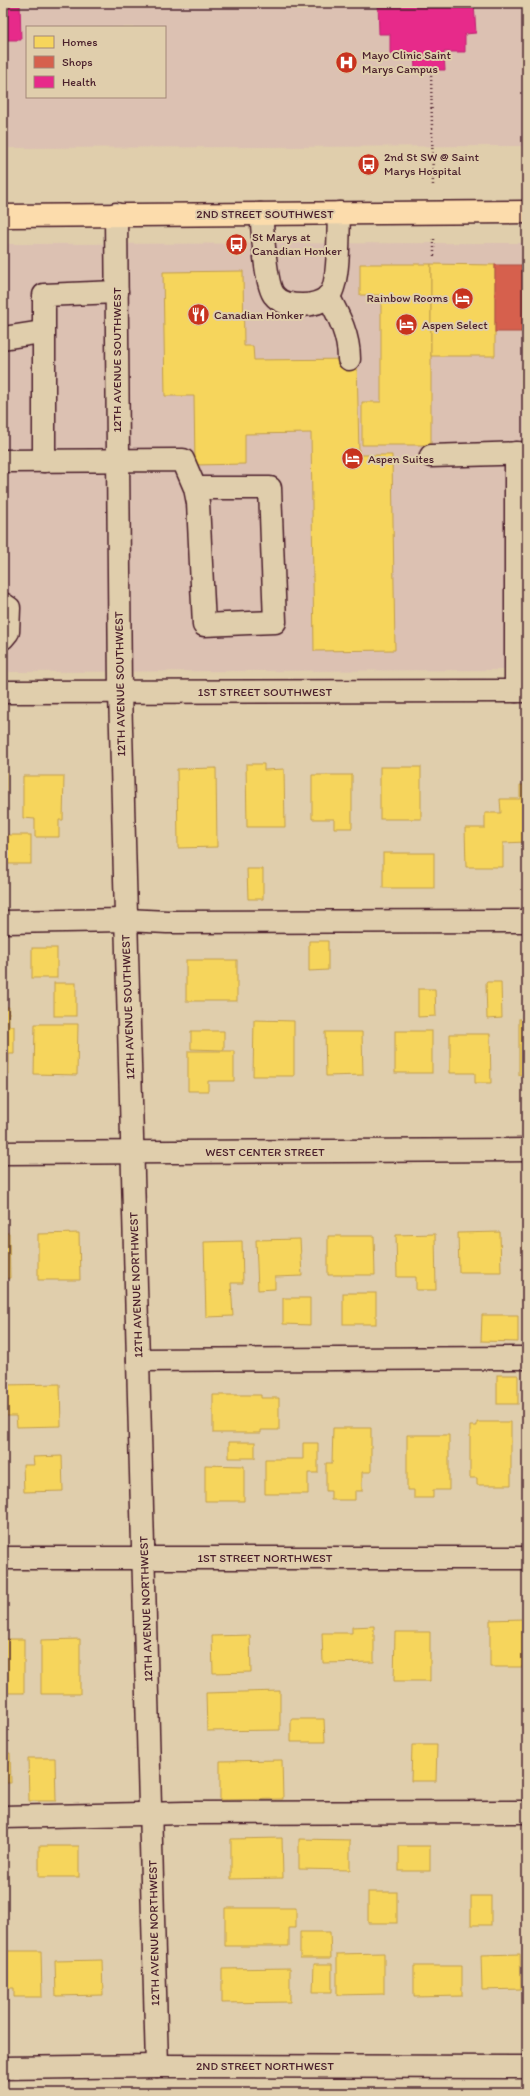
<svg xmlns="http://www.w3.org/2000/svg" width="530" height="2096" font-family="Itim,sans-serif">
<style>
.built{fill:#dcc1b2;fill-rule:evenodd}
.homes{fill:#f6d55c;stroke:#c29e4d}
.shops{fill:#d6604d;stroke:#ac4c43}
.health{fill:#e7298a;stroke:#b8266e}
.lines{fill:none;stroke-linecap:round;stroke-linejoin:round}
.minor-casing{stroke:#4a1f2b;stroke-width:25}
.major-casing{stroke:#4a1f2b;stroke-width:25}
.path{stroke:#4a1f2b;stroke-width:2.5;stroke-dasharray:1 3;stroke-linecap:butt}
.minor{stroke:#e0ceac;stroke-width:22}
.major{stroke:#fcdcac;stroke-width:22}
.labels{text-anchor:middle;stroke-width:4;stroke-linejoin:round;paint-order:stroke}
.poi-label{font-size:12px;fill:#4a1f2b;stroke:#e0ceac;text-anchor:start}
.street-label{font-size:12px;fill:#4a1f2b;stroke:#e0ceac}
</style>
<rect width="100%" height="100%" fill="#e0ceac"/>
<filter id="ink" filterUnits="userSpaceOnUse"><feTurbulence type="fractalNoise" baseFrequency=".025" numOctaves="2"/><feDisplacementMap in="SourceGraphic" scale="8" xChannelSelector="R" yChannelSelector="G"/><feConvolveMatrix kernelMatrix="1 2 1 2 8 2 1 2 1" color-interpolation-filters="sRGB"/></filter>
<g filter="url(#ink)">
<!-- built -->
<g class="built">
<path d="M 3,3 L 527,3 L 527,146 L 3,148 ZM 27,27 L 165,27 L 165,97 L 27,97 Z"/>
<path d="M 527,243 L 527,670 L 3,672 L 3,244 Z"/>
</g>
<!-- homes -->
<g class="homes">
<path d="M 360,264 L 431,264 L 431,445 L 362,445 L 362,402 L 381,402 L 381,295 L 360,295 Z"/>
<path d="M 431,264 L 495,265 L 495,356 L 431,356 Z"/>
<path d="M 243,271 L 244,346 L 253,346 L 254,360 L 357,359 L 359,455 L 392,455 L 395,650 L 314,651 L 311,433 L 245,434 L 245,464 L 195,465 L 194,396 L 165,396 L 163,272 Z"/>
<path d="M 246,764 L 264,764 L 264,770 L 284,769 L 285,827 L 247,827 Z"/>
<rect x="380" y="767" width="41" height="52"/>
<path d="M 216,768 L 217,847 L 178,848 L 177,769 Z"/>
<rect x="3" y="770" width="3" height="48"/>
<path d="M 312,775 L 352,775 L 352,828 L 334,828 L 334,819 L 312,819 Z"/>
<path d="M 23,776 L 64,776 L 63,820 L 59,820 L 59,837 L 35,837 L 35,819 L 23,818 Z"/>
<path d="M 520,785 L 527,785 L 526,842 L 503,843 L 503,867 L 466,867 L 465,828 L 485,828 L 485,813 L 501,813 L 500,799 L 520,799 Z"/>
<rect x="3" y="835" width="28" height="29"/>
<rect x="383" y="853" width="51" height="35"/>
<path d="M 247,869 L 263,869 L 263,899 L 248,899 Z"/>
<path d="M 309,941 L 328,941 L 328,970 L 309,971 Z"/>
<rect x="32" y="948" width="25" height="30"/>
<rect x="186" y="960" width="51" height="41"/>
<path d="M 486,982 L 501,982 L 502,1018 L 487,1019 Z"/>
<rect x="54" y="983" width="22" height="33"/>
<path d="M 418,989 L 435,989 L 436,1016 L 418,1017 Z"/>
<path d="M 3,1007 L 9,1007 L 9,1026 L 14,1026 L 14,1054 L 9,1054 L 9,1074 L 3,1074 Z"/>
<rect x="519" y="1019" width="8" height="56"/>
<path d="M 254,1020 L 294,1021 L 294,1076 L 253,1076 Z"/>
<path d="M 35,1024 L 78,1024 L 77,1075 L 34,1074 Z"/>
<path d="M 191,1031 L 224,1031 L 224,1050 L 191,1049 Z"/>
<rect x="395" y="1031" width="37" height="42"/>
<path d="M 325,1032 L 362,1032 L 363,1075 L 326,1076 Z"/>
<path d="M 450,1034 L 490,1034 L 491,1083 L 475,1083 L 475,1073 L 450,1073 Z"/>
<path d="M 188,1051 L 234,1051 L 234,1081 L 208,1081 L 208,1091 L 188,1091 Z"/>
<rect x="523" y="1216" width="4" height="55"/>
<path d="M 500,1232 L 501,1272 L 459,1272 L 458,1233 Z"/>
<path d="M 3,1233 L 9,1233 L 10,1278 L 3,1279 Z"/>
<path d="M 79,1233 L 80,1280 L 38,1280 L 38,1234 Z"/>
<path d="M 435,1234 L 436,1290 L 416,1290 L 416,1277 L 397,1277 L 396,1235 Z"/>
<path d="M 328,1236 L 374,1236 L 375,1275 L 328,1275 Z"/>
<path d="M 300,1239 L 302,1276 L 275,1277 L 275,1289 L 258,1290 L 256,1240 Z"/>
<path d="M 242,1241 L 243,1283 L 231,1283 L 233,1316 L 206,1317 L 204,1242 Z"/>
<rect x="343" y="1293" width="33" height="31"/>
<path d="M 283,1298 L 310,1298 L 310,1325 L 283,1324 Z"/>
<path d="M 482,1315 L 518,1315 L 518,1342 L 481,1341 Z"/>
<rect x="497" y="1375" width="21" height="29"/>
<path d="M 60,1384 L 61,1426 L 17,1427 L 16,1416 L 3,1416 L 3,1385 Z"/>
<path d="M 213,1395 L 261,1395 L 261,1398 L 279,1398 L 279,1430 L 261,1430 L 261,1433 L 213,1433 Z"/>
<path d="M 477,1422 L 511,1422 L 511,1485 L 477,1485 L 477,1478 L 470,1478 L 470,1426 L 477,1426 Z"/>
<path d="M 333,1428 L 371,1428 L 371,1472 L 362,1472 L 362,1491 L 355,1491 L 355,1500 L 331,1500 L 331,1491 L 326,1491 L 326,1463 L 332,1463 Z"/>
<path d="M 407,1435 L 449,1435 L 449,1490 L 433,1490 L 433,1498 L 414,1498 L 414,1490 L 407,1490 Z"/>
<rect x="229" y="1442" width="26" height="16"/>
<path d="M 303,1443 L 318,1443 L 318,1473 L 308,1473 L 308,1494 L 265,1494 L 265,1459 L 303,1459 Z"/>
<path d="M 62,1456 L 63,1491 L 24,1492 L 23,1465 L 34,1465 L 33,1457 Z"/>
<path d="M 205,1465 L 244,1466 L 244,1501 L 205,1501 Z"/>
<path d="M 523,1619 L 523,1667 L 490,1667 L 490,1620 Z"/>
<path d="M 374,1626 L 374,1662 L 323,1663 L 322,1633 L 352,1633 L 352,1627 Z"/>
<path d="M 395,1632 L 430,1632 L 430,1681 L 394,1681 Z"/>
<path d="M 250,1635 L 251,1672 L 213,1673 L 212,1636 Z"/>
<rect x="3" y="1639" width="21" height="54"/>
<path d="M 80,1639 L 80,1694 L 41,1694 L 41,1640 Z"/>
<path d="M 280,1691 L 280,1730 L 207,1731 L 206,1693 Z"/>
<path d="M 291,1719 L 324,1719 L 325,1742 L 291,1742 Z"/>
<path d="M 412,1745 L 437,1745 L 436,1781 L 411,1781 Z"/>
<path d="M 10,1753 L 11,1783 L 3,1783 L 3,1754 Z"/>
<path d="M 28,1758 L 55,1758 L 56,1801 L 29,1801 Z"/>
<path d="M 282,1760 L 283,1799 L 220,1800 L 220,1761 Z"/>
<path d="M 282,1838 L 283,1878 L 231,1879 L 231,1839 Z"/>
<path d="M 299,1839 L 350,1840 L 350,1870 L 299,1869 Z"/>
<rect x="39" y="1846" width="40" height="31"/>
<rect x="399" y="1846" width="31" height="25"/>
<rect x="368" y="1892" width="29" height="31"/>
<rect x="471" y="1896" width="20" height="29"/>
<path d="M 225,1908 L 296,1908 L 296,1928 L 289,1928 L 289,1946 L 225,1946 Z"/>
<path d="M 300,1932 L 330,1932 L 331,1958 L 300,1958 Z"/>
<path d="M 3,1951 L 41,1951 L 42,1997 L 14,1997 L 14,1988 L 3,1988 Z"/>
<path d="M 384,1953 L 384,1994 L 337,1995 L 337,1954 Z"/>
<path d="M 520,1954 L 521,1989 L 482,1990 L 481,1955 Z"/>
<path d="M 102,1960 L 103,1995 L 56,1996 L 55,1961 Z"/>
<path d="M 314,1964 L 332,1964 L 332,1992 L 313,1992 Z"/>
<path d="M 414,1966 L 462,1966 L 462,1996 L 414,1997 Z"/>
<path d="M 290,1968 L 290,2002 L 222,2003 L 222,1969 Z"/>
</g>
<!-- shops -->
<rect class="shops" x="495" y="265" width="32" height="67"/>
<!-- health -->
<g class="health">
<path d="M 3,3 L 20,3 L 21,40 L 3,40 Z"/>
<path d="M 378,3 L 474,3 L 476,33 L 465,34 L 465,52 L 444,52 L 445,70 L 415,70 L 414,53 L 390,54 L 390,34 L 379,34 Z"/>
</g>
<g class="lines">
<defs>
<g id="minor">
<path d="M 116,214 L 120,692 L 157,2066"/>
<path d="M 261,214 C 263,230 265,284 274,295 C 280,303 292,305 302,305 C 311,305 320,303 328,297 C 340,286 338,231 339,213"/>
<path d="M 328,296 C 339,316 349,336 349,359"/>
<path d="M 3,338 L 42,332"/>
<path d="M 431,456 L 527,453"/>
<path d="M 3,461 L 183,460 L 195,488 L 198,503 L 204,625 L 275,622 L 270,488 L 195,488"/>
<path d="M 44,461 L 44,295 L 117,292"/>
<path d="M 3,604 L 9,608 L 8,632 L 3,638"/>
<path d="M 516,691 L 516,453"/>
<path d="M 3,692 L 527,691"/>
<path d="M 3,922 L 126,920 L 167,922 L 527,921"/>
<path d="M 3,1153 L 527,1150"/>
<path d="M 138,1360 L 527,1358"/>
<path d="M 3,1558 L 527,1558"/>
<path d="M 3,1817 L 186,1813 L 527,1812"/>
<path d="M 3,2068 L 157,2066 L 527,2067"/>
</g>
<path id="major" d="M 3,216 L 527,212"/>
</defs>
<!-- minor casing -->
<use href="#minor" class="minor-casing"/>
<!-- major casing -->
<use href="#major" class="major-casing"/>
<!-- path -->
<g class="path">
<path d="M 431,72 L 433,186"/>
<path d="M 434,239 L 434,256"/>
</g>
<!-- minor -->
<use href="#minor" class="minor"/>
<!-- major -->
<use href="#major" class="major"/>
</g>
</g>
<!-- icons -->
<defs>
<symbol id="hospital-disc" viewBox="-11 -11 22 22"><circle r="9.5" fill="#c8321e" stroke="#e0ceac"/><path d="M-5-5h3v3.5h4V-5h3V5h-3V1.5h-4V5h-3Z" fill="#fff"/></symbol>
<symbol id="bus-disc" viewBox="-11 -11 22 22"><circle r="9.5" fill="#c8321e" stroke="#e0ceac"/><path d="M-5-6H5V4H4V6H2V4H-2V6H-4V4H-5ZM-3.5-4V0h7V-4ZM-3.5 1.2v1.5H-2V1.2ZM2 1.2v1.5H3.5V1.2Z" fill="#fff"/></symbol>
<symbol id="hotel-disc" viewBox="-11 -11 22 22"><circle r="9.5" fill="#c8321e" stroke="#e0ceac"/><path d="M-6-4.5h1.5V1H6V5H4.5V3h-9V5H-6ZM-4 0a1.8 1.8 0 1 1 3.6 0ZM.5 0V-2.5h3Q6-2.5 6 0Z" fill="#fff"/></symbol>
<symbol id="restaurant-disc" viewBox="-11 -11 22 22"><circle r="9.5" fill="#c8321e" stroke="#e0ceac"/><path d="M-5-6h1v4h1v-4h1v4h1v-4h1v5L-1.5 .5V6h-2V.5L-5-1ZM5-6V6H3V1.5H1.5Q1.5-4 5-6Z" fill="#fff"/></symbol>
</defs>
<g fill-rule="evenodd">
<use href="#hospital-disc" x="334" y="50" width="25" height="25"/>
<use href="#bus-disc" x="356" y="152" width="25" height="25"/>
<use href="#bus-disc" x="224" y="232" width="25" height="25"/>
<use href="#hotel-disc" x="450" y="286" width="25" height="25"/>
<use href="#restaurant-disc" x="186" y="302" width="25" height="25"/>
<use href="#hotel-disc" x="394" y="312" width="25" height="25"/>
<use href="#hotel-disc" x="340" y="446" width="25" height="25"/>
</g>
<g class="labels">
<!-- poi labels -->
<g class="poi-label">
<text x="362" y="59">Mayo Clinic Saint<tspan x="362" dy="14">Marys Campus</tspan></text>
<text x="384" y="161">2nd St SW @ Saint<tspan x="384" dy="14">Marys Hospital</tspan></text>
<text x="252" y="241">St Marys at<tspan x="252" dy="14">Canadian Honker</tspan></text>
<text x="448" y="302" text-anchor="end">Rainbow Rooms</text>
<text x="214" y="319">Canadian Honker</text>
<text x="422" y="329">Aspen Select</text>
<text x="368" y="463">Aspen Suites</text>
</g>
<!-- street labels -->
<g class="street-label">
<text x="265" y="218">2ND STREET SOUTHWEST</text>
<text transform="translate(117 360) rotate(-90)" y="4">12TH AVENUE SOUTHWEST</text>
<text transform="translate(120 684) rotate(-91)" y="4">12TH AVENUE SOUTHWEST</text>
<text x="265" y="696">1ST STREET SOUTHWEST</text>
<text transform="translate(128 1007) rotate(-92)" y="4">12TH AVENUE SOUTHWEST</text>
<text x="265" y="1156">WEST CENTER STREET</text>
<text transform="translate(136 1285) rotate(-92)" y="4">12TH AVENUE NORTHWEST</text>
<text x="265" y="1562">1ST STREET NORTHWEST</text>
<text transform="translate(146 1609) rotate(-92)" y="4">12TH AVENUE NORTHWEST</text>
<text transform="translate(154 1933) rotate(-91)" y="4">12TH AVENUE NORTHWEST</text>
<text x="265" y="2070">2ND STREET NORTHWEST</text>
</g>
</g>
<!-- margin -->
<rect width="530" height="2096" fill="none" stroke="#e0ceac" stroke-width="16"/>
<rect x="8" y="8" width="514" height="2080" fill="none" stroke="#4a1f2b" stroke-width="1.5" filter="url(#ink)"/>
<!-- legend -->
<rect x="26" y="26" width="140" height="72" fill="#e0ceac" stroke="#a48878"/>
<rect x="34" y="36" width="20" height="12" fill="#f6d55c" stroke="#a48878"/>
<text x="62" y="46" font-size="12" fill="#4a1f2b">Homes</text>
<rect x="34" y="56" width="20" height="12" fill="#d6604d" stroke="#a48878"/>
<text x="62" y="66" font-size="12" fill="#4a1f2b">Shops</text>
<rect x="34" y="76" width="20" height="12" fill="#e7298a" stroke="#a48878"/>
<text x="62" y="86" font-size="12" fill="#4a1f2b">Health</text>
</svg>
